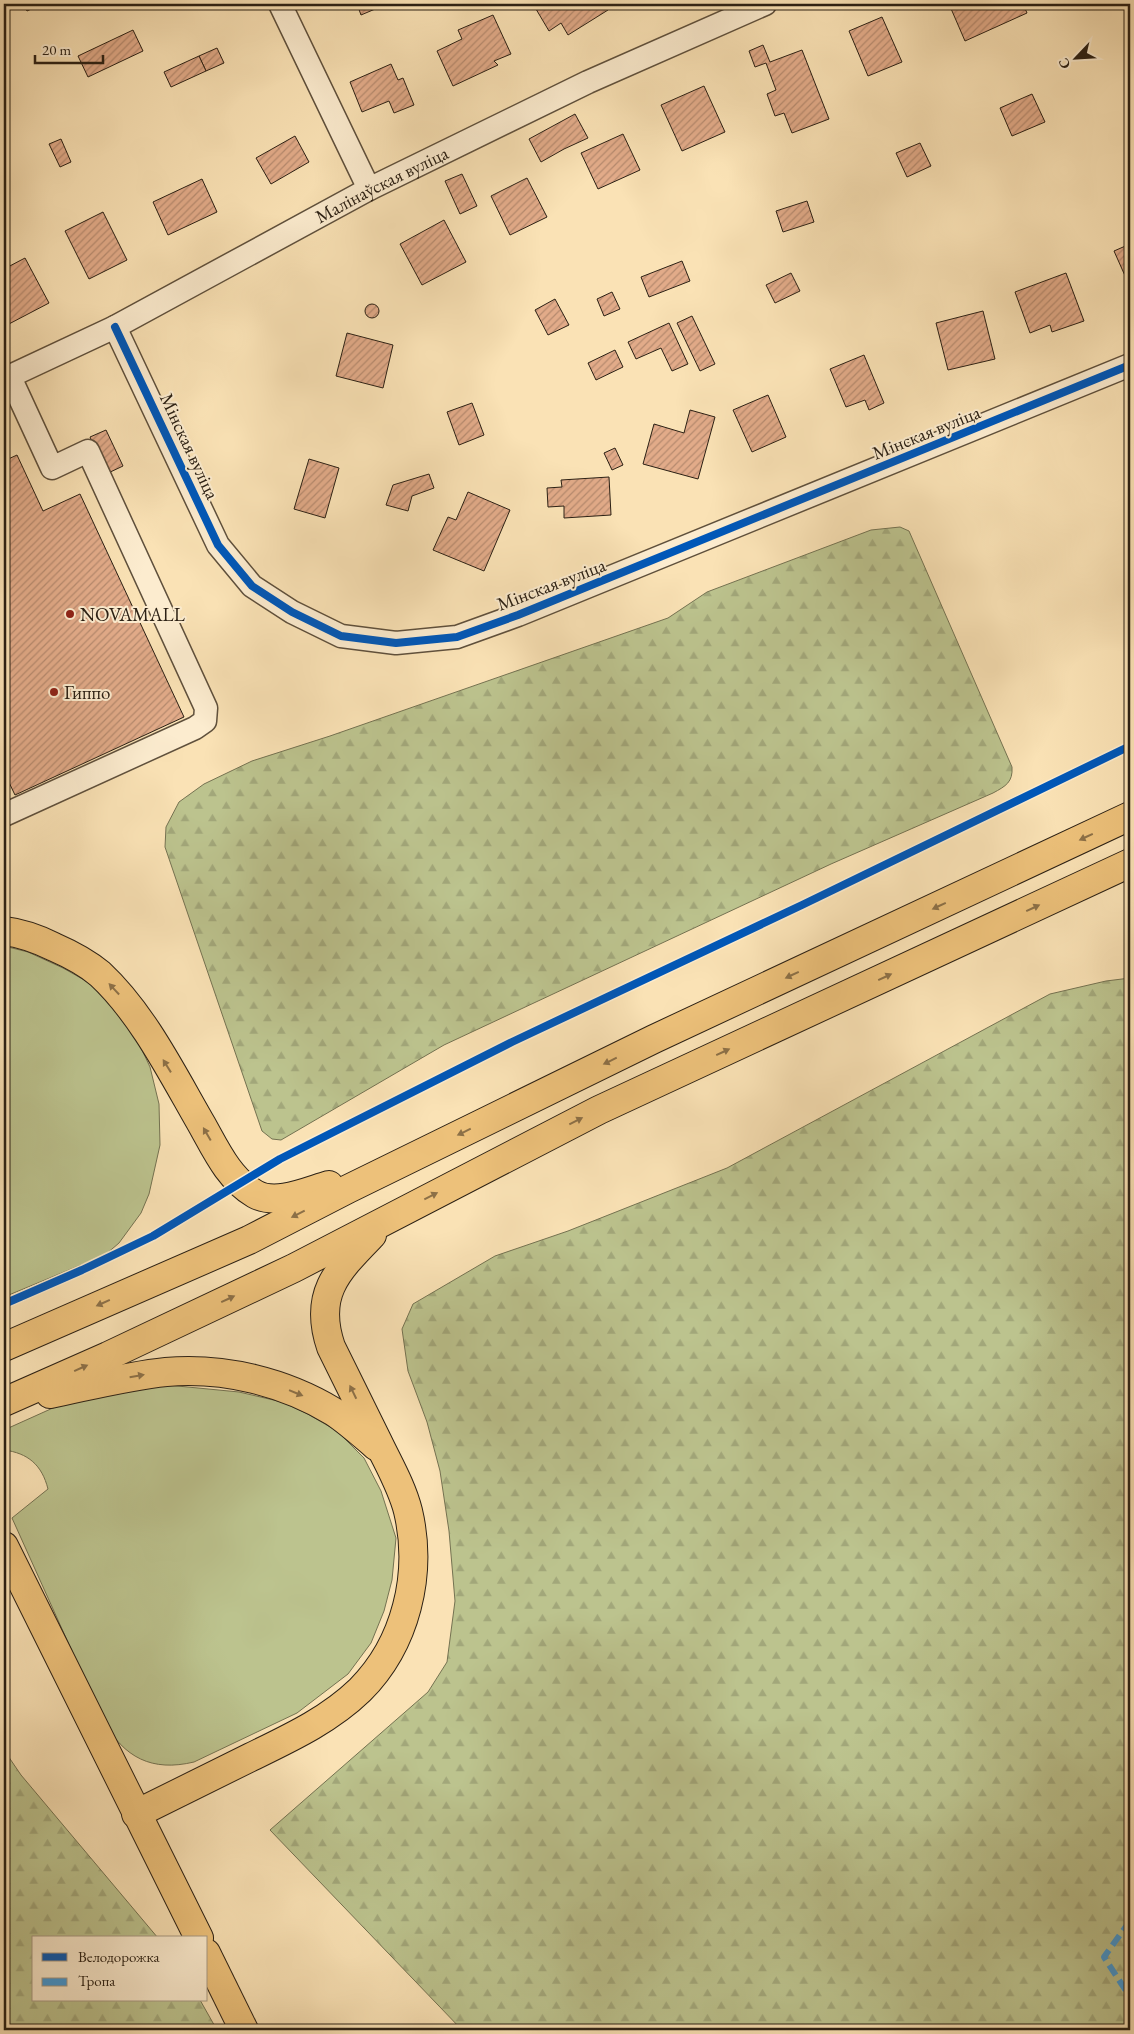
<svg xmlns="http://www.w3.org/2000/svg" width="1134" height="2034" font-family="'EB Garamond',serif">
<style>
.grass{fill:#bcc38e;stroke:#747251}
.forest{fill:url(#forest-firs);stroke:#747251}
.building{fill:url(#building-hatch);stroke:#2b2014}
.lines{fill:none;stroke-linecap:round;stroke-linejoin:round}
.minor-casing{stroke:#5f503c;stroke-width:25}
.major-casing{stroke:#2b2014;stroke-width:30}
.highway-casing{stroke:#2b2014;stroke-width:30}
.minor{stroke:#fceccf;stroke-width:22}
.major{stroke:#edc17a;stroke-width:28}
.highway{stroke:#edc17a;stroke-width:28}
.quiet{stroke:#3d9bde;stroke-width:6;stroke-dasharray:12 6;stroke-linecap:butt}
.cycleway-casing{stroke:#fceccf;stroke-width:11}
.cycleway{stroke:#0057b8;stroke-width:8}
.oneway{fill:#8c7047}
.poi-dot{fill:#8f2418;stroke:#fceccf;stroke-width:2}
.labels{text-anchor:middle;stroke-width:4;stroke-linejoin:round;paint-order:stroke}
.street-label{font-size:19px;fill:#2b2014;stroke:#fceccf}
.poi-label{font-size:19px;fill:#2b2014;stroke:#fceccf;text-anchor:start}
</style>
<defs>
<pattern id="forest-firs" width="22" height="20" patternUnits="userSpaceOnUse" patternTransform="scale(1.25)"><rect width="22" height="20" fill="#bcc38e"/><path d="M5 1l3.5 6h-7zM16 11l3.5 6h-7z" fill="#a2a77a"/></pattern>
<pattern id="building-hatch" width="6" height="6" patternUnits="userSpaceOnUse" patternTransform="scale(1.25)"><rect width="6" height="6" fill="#e2ab89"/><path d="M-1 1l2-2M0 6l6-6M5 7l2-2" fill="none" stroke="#b78b6f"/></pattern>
</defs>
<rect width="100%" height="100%" fill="#fae2b5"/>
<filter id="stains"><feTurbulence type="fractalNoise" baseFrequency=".004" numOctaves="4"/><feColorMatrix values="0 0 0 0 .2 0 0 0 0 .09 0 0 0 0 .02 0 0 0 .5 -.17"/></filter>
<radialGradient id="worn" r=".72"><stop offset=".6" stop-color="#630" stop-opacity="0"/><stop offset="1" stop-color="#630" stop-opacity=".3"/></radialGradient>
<!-- grass -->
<g class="grass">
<path d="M 4,946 L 28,952 L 63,968 L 86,981 L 107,998 L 134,1033 L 150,1067 L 159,1104 L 160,1145 L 149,1194 L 141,1213 L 119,1243 L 105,1255 L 4,1297 Z"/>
<path d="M 167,1385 L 239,1392 L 282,1402 L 306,1413 L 337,1431 L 364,1458 L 381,1491 L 396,1538 L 392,1580 L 384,1611 L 371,1643 L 348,1674 L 297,1713 L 194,1762 C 152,1772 124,1758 103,1720 L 12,1518 L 48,1489 C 42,1465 28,1453 4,1450 L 4,1430 L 84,1394 Z"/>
</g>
<!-- forest -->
<g class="forest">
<path d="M 900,527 L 909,531 L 1012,767 C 1013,782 1006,786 993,793 L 831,864 L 444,1045 L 281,1140 L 272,1139 L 262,1131 L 165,847 L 166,827 L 179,802 L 204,784 L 252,761 L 330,736 L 668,618 L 707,592 L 871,530 Z"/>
<path d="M 1130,978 L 1130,2030 L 462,2030 L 270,1830 L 428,1692 L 447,1662 L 455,1601 L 449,1531 L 440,1471 L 427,1422 L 408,1371 L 402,1329 L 413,1304 L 495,1256 L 568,1231 L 727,1168 L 1050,994 L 1106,981 Z"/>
<path d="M 4,1750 L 21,1775 L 158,1938 L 34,1938 L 34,2000 L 200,2000 L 217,2030 L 4,2030 Z"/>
</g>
<!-- building -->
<g class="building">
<path d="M 23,4 L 42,4 L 27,11 Z"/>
<path d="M 357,4 L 387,4 L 361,15 Z"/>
<path d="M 533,4 L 604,4 L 608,10 L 568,35 L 561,23 L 549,31 Z"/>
<path d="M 949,4 L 1023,4 L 1027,13 L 965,41 Z"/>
<path d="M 493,15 L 511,54 L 494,61 L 498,65 L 453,86 L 437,51 L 462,39 L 458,30 Z"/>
<path d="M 882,17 L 902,62 L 868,76 L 849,31 Z"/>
<path d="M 133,30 L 143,51 L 88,77 L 78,56 Z"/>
<path d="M 763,45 L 770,62 L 802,50 L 829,119 L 792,133 L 784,113 L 775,116 L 767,94 L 776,90 L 766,63 L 755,67 L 749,51 Z"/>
<path d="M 217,48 L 224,63 L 206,71 L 199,56 Z"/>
<path d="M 199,56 L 206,71 L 171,87 L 164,72 Z"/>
<path d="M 391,64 L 398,80 L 403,78 L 414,105 L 394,113 L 389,101 L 362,112 L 350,82 Z"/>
<path d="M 704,86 L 725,132 L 682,151 L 661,105 Z"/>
<path d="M 1032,94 L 1045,122 L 1012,136 L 1000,108 Z"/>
<path d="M 575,114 L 588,138 L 564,149 L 541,162 L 529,139 Z"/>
<path d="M 623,134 L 640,170 L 598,189 L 581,153 Z"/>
<path d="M 295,136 L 309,162 L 271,184 L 256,158 Z"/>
<path d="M 61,139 L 71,162 L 60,167 L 49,144 Z"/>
<path d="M 920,143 L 931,166 L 907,177 L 896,153 Z"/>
<path d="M 462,174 L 477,206 L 460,214 L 445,181 Z"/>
<path d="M 527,178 L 547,217 L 510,235 L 491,196 Z"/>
<path d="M 202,179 L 217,212 L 168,235 L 153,202 Z"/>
<path d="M 807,201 L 814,222 L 783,232 L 776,211 Z"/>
<path d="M 103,212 L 127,260 L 89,279 L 65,231 Z"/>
<path d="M 444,220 L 466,262 L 422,285 L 400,244 Z"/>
<path d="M 1130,244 L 1130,287 L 1114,251 Z"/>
<path d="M 25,258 L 49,303 L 7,325 L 4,318 L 4,269 Z"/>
<path d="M 682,261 L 690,281 L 649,297 L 641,277 Z"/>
<path d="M 791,273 L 800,291 L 775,303 L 766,285 Z"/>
<path d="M 1066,273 L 1084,321 L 1052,332 L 1050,325 L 1030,333 L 1015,292 Z"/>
<path d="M 612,292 L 620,309 L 604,316 L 597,299 Z"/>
<path d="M 555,299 L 569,325 L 548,335 L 535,310 Z"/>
<circle cx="372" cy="311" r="7"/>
<path d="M 983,311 L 995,359 L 948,370 L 936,323 Z"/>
<path d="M 692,316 L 715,364 L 700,371 L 677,323 Z"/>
<path d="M 669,323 L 688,364 L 672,371 L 661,348 L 636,359 L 628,342 Z"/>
<path d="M 347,333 L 393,345 L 383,388 L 336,376 Z"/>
<path d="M 615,350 L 623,367 L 596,380 L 588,363 Z"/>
<path d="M 864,355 L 884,403 L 869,410 L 865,400 L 846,407 L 830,369 Z"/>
<path d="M 768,395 L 786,437 L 752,452 L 733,410 Z"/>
<path d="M 472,403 L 484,435 L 459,445 L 447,412 Z"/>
<path d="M 690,410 L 715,417 L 698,479 L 643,464 L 654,424 L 684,433 Z"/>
<path d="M 106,430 L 123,466 L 106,474 L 90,437 Z"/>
<path d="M 615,448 L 623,465 L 612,470 L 604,453 Z"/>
<path d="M 17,455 L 43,511 L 80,494 L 184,717 L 15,795 L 4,772 L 4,461 Z"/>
<path d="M 309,459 L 339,468 L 325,518 L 294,509 Z"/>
<path d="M 429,474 L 434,488 L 412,496 L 408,511 L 386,505 L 393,485 Z"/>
<path d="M 609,477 L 611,515 L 564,518 L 564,506 L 548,507 L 547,488 L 562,487 L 561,480 Z"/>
<path d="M 468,492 L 510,510 L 484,571 L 433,550 L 448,517 L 456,520 Z"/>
</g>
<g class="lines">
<defs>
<g id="minor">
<path d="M 280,4 L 369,189"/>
<path d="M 115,327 L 218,545 L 252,586 L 292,612 L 341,636 L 396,643 L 457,637 L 518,615 L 1130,365"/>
<path id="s1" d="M 4,379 L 115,327 L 369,189 L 588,82 L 765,4"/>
<path d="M 4,815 L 195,728 L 205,721 L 206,708 L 88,451 L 52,468 L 10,377"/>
</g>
<g id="major">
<path d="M 4,1546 L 199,1938"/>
<path d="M 206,1953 L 244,2030"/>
</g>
<g id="highway">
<path d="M 4,931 C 21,933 38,939 54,947 C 70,954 87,963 100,974 C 143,1014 173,1075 202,1125 C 216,1150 229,1179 255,1194 C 276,1206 308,1191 329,1185"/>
<path d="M 4,1347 L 249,1240 L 348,1189 L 654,1039 L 1130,816"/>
<path d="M 50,1394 C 89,1386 127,1376 166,1372 C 224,1367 285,1382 334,1412 C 349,1422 362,1434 376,1446"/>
<path d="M 4,1402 L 108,1356 L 294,1268 L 599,1110 L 1130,863"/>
<path d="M 136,1814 C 175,1795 213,1776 251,1757 C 290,1738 329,1720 360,1690 C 406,1644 423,1574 408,1511 C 402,1487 389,1465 378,1442 C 362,1410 347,1379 331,1347 C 313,1294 337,1271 372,1235"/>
</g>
</defs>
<!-- minor casing -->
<use href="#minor" class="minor-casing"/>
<!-- major casing -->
<use href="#major" class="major-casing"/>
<!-- highway casing -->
<use href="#highway" class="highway-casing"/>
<!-- minor -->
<use href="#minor" class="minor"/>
<!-- major -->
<use href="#major" class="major"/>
<!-- highway -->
<use href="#highway" class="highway"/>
<!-- quiet -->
<path class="quiet" d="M 1130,1921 L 1104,1957 L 1130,1997"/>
<defs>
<g id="cycleway">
<path d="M 115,327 L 218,545 L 252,586 L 292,612 L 341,636 L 396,643 L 457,637 L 518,615 L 1130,365"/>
<path d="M 4,1304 L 82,1270 L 153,1236 L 280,1159 L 512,1042 L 802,905 L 1130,746"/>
</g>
</defs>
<!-- cycleway casing -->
<use href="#cycleway" class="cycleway-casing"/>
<!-- cycleway -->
<use href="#cycleway" class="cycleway"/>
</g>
<!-- one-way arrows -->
<defs><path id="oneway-solid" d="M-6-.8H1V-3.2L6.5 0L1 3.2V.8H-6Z" transform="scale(1.25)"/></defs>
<g class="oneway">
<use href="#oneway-solid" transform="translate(1086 837) rotate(155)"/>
<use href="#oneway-solid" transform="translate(939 906) rotate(155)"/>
<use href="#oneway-solid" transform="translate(1033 908) rotate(-25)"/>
<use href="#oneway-solid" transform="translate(792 975) rotate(155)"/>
<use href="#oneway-solid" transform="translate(885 977) rotate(-25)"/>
<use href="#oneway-solid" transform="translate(114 989) rotate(-133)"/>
<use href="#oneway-solid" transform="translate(723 1052) rotate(-25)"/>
<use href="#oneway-solid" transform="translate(610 1061) rotate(154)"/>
<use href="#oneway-solid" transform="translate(167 1066) rotate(-122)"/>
<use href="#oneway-solid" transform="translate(576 1121) rotate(-27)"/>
<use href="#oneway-solid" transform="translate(464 1132) rotate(154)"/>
<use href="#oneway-solid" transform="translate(207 1134) rotate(-120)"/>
<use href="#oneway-solid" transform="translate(431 1196) rotate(-27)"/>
<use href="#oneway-solid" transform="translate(298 1214) rotate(153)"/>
<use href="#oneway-solid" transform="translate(228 1299) rotate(-25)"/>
<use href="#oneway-solid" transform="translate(103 1303) rotate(156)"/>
<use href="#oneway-solid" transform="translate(81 1368) rotate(-24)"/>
<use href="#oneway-solid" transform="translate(137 1376) rotate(-10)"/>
<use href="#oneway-solid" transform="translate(353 1392) rotate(-116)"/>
<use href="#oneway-solid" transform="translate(296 1393) rotate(22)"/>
</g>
<!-- markers -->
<g class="poi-dot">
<circle cx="70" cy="614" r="5"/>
<circle cx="54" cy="692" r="5"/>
</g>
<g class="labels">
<!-- street labels -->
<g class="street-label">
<text dy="7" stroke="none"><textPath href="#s1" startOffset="425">Малінаўская вуліца</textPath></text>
<text transform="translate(926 432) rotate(-22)" y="7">Мінская вуліца</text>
<text transform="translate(190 446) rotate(65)" y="7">Мінская вуліца</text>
<text transform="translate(551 584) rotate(-21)" y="7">Мінская вуліца</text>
</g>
<!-- poi labels -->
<g class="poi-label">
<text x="80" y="621">NOVAMALL</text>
<text x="64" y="699">Гиппо</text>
</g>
</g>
<!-- margin -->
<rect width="1134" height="2034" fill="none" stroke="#fae2b5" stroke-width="20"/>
<rect x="5" y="5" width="1124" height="2024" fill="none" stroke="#2b2014" stroke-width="2.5"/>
<rect x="10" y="10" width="1114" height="2014" fill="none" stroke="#2b2014"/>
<!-- legend -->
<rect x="32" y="1936" width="175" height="65" fill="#fceccf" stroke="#a89a84"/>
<rect x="42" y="1953" width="25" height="8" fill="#0057b8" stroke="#a89a84"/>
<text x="78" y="1962" font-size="15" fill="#2b2014">Велодорожка</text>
<rect x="42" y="1978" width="25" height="8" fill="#3d9bde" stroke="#a89a84"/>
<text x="78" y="1986" font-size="15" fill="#2b2014">Тропа</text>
<!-- north arrow -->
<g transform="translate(1076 58) rotate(245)" stroke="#fceccf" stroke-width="4" paint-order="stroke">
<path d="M0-4L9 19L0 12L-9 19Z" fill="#2b2014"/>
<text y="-8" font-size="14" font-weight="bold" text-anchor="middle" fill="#2b2014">С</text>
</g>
<!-- scale -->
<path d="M35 55v8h68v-8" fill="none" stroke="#2b2014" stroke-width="2.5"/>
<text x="42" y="55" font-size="15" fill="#2b2014" stroke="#fceccf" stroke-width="4" paint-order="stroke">20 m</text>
<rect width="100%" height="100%" filter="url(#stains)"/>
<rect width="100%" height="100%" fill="url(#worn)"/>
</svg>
